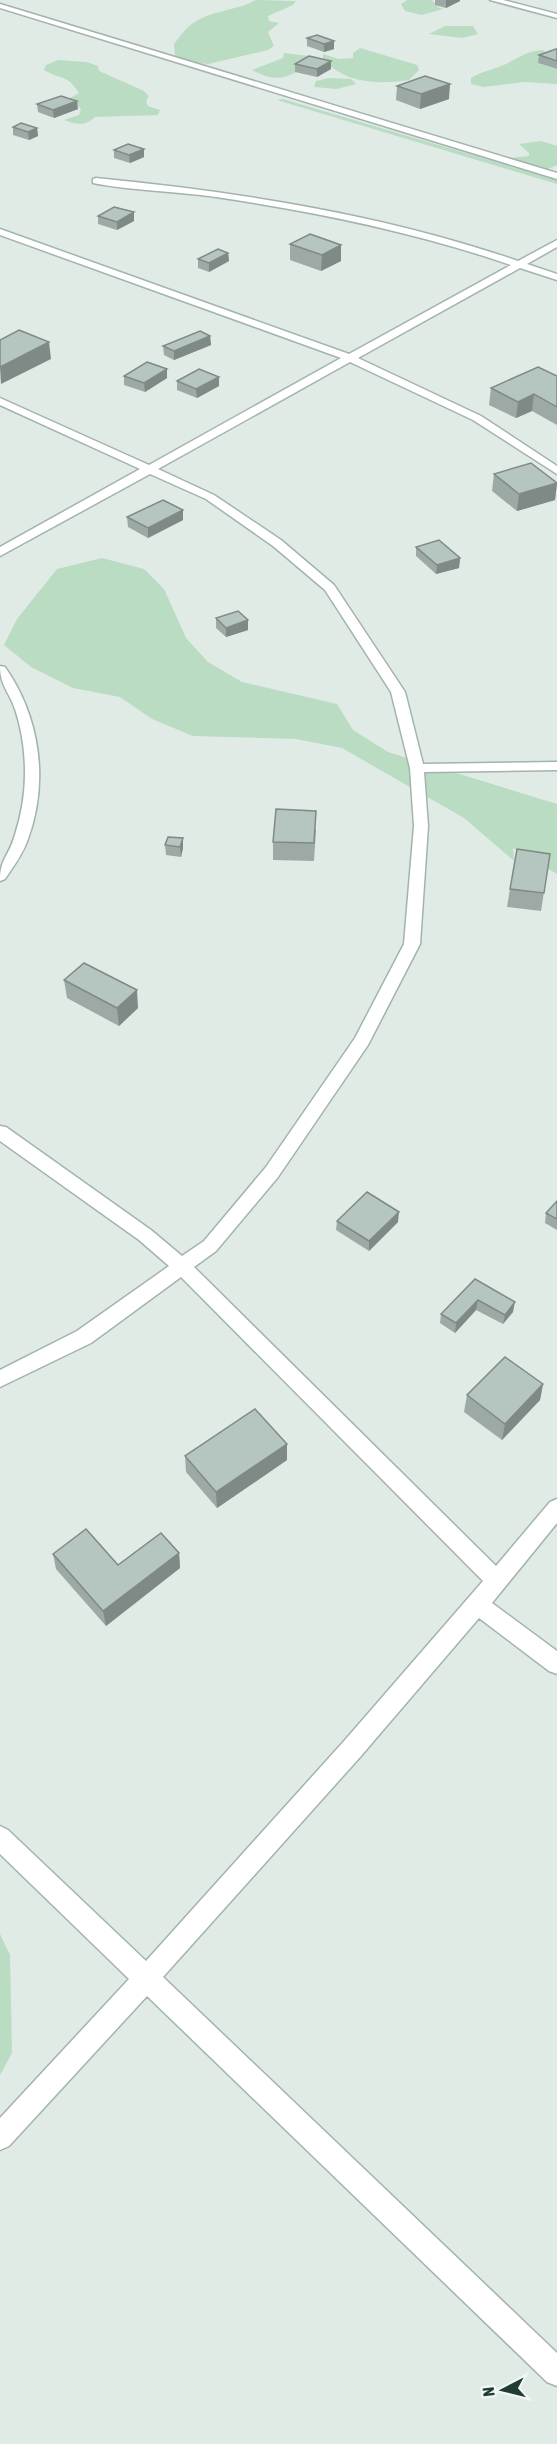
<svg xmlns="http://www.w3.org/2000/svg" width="557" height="2444" font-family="'Asap Condensed',sans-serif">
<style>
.green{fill:#b9dcc3}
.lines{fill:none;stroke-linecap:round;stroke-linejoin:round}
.minor-casing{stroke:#a3b3ad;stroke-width:3}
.minor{fill:#fff;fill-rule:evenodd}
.wall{fill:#9ca9a4}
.shaded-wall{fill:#7f8a86}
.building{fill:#b5c5bf;stroke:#7f8a86;stroke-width:1.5}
</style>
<rect width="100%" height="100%" fill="#e0ebe6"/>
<!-- green -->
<g class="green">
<path d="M 256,0 L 296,1 L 293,5 L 268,16 L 269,21 L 279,23 L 268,32 L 274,46 L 268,50 L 208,64 L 181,60 L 175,56 L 174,44 C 181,35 187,26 198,20 C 216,10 238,10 256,0 Z"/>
<path d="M 407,0 L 432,0 L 438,7 L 443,9 L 422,15 L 405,11 L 401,4 Z"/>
<path d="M 445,26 L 473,26 L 478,34 L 462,38 L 429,34 Z"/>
<path d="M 360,48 L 417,65 L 419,70 L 409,80 C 378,85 344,83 323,59 L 323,54 L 339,59 L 353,58 L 353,53 Z"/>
<path d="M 543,50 L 549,55 L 540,64 L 557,69 L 557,84 L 525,82 L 484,87 L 471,84 L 471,78 C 482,71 493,70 506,64 C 520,57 527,51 543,50 Z"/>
<path d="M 284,53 L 309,56 L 317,60 C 292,73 283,87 252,70 L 283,58 Z"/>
<path d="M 58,60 L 87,62 L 98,66 L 99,71 L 144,91 L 149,96 L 146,101 L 148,106 L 160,110 L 158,115 L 95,117 C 86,126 76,125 64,120 L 79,115 L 81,109 L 70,98 L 79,93 C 67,74 61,80 44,70 L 46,65 Z"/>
<path d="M 329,78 L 351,79 L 356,84 L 337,89 L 314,87 L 316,81 Z"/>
<path d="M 283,99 L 516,168 L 511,161 L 511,158 L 529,156 L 529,153 L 519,144 L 541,141 L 557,146 L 557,165 L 546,170 L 532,172 L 557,180 L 557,184 L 277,100 Z"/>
<path d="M 102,558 L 144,569 L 164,589 L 186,638 L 208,662 L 242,682 L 337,704 L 353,730 L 388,752 L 557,804 L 557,874 L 513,848 L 514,861 L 464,818 L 342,748 L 296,739 L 193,736 L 152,719 L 120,697 L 73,688 L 31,667 L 4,645 L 17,619 L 57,569 Z"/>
<path d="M 0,1934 L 10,1955 L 12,2053 L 0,2075 Z"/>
</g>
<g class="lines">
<defs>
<g id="minor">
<path d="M 490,0 L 503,0 L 557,14 L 557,18 Z"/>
<path d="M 0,4 L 557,173 L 557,179 L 0,8 Z"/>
<path d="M 96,178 C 239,192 382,214 518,261 L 557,240 L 557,247 L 527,264 L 557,274 L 557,280 L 520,268 L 358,358 L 481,416 L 557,466 L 557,474 L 473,420 L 350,362 L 158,469 L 214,495 L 281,540 L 334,585 L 405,692 L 423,764 L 557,762 L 557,770 L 424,772 L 428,826 L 420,944 L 368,1045 L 278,1177 L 216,1251 L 194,1267 L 496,1566 L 550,1502 L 557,1499 L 557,1523 L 492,1603 L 557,1651 L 557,1674 L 549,1671 L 479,1618 L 361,1756 L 163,1977 L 557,2353 L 557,2386 L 547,2382 L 147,1996 L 9,2146 L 0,2150 L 0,2118 L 129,1979 L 0,1854 L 0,1826 L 8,1830 L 146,1961 L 345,1740 L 483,1581 L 181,1277 L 91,1343 L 0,1387 L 0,1370 L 77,1331 L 169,1266 L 139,1240 L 0,1141 L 0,1126 L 6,1127 L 151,1230 L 182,1256 L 204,1241 L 266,1167 L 355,1038 L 404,944 L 414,826 L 410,768 L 391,692 L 325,590 L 273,546 L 206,499 L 150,474 L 0,556 L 0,547 L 140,469 L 0,405 L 0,398 L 149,465 L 341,358 L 0,235 L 0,229 L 349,354 L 511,265 C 415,232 316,212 216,197 C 175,191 133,191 93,183 L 93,179 Z"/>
<path d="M 0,666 L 5,667 C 40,717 49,781 28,839 C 23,854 13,867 5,879 L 0,881 C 0,859 8,857 14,838 C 21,817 25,795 25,773 C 25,752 22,730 15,709 C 9,692 0,685 0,666 Z"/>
</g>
</defs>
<!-- minor casing -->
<use href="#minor" class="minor-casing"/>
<!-- minor -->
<use href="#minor" class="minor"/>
</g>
<!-- wall -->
<g class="wall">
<path d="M 435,0 L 460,0 L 460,1 L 446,8 L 435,5 Z"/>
<path d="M 307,38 L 334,41 L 334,49 L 324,52 L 307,46 Z"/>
<path d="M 557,49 L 557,69 L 538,63 L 539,55 Z"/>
<path d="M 295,64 L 331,69 L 317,77 L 295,72 Z"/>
<path d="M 397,86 L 449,99 L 420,109 L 396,100 Z"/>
<path d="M 37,104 L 78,109 L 54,118 L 38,112 Z"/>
<path d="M 13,127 L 37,128 L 38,136 L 29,140 L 13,135 Z"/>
<path d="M 144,149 L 144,157 L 130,163 L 114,158 L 114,150 Z"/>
<path d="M 134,212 L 134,221 L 117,230 L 98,224 L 98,216 Z"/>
<path d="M 290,244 L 341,245 L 341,261 L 321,271 L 290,260 Z"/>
<path d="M 228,253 L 229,261 L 209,272 L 198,268 L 198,259 Z"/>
<path d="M 210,336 L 211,345 L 174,360 L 164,355 L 163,346 Z"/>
<path d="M 124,376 L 167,378 L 145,392 L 124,385 Z"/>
<path d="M 557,376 L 557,425 L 532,411 L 516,418 L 489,405 L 491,388 Z"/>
<path d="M 219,377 L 219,386 L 197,398 L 177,390 L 177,381 Z"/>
<path d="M 494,474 L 557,483 L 555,500 L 517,511 L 492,491 Z"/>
<path d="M 127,517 L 183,520 L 148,538 L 128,527 Z"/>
<path d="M 416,547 L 460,558 L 459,568 L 436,574 L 416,556 Z"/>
<path d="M 216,618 L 248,630 L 226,637 L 216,628 Z"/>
<path d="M 316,829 L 314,861 L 273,860 L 273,842 Z"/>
<path d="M 168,837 L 183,838 L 183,848 L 181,857 L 166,855 L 165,845 Z"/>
<path d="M 550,854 L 541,911 L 507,907 L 510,889 Z"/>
<path d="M 64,980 L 138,1008 L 119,1026 L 67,998 Z"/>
<path d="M 557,1201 L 557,1230 L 545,1223 L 546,1213 Z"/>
<path d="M 337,1221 L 398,1222 L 369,1251 L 336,1230 Z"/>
<path d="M 475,1279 L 513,1312 L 503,1324 L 476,1310 L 455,1333 L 440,1323 L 441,1314 Z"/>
<path d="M 543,1384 L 540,1400 L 502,1440 L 464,1412 L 467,1395 Z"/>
<path d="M 287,1444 L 287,1460 L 217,1508 L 186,1472 L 185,1456 Z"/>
<path d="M 179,1553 L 180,1568 L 106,1626 L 56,1569 L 53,1554 L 118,1565 Z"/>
</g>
<!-- shaded-wall -->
<g class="shaded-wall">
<path d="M 446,0 L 460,0 L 460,1 L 446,8 Z"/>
<path d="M 334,41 L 334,49 L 324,52 L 324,44 Z"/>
<path d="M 331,61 L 331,69 L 317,77 L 317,69 Z"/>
<path d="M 450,84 L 449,99 L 420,109 L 421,94 Z"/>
<path d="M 77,101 L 78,109 L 54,118 L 53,110 Z"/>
<path d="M 37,128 L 38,136 L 29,140 L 28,132 Z"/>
<path d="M 144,149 L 144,157 L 130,163 L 129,155 Z"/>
<path d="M 134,212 L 134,221 L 117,230 L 117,222 Z"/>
<path d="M 341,245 L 341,261 L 321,271 L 322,255 Z"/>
<path d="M 228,253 L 229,261 L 209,272 L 209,263 Z"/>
<path d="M 210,336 L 211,345 L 174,360 L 174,351 Z"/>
<path d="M 49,342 L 51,359 L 1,384 L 0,367 Z"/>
<path d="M 167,369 L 167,378 L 145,392 L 144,383 Z"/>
<path d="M 219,377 L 219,386 L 197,398 L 196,389 Z"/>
<path d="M 534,394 L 532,411 L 516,418 L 518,402 Z"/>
<path d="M 557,483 L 555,500 L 517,511 L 519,494 Z"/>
<path d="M 183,510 L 183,520 L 148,538 L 148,528 Z"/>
<path d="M 460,558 L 459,568 L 436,574 L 437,565 Z"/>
<path d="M 248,620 L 248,630 L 226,637 L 226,628 Z"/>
<path d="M 183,838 L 183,848 L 181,857 L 180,847 Z"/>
<path d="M 137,990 L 138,1008 L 119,1026 L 117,1008 Z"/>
<path d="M 399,1212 L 398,1222 L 369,1251 L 369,1241 Z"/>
<path d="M 478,1300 L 476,1310 L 455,1333 L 456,1323 Z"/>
<path d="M 515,1302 L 513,1312 L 503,1324 L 505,1315 Z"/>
<path d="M 543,1384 L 540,1400 L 502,1440 L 505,1424 Z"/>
<path d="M 287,1444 L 287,1460 L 217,1508 L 216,1492 Z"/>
<path d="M 179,1553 L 180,1568 L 106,1626 L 103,1611 Z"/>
</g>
<!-- building -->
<g class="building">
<path d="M 317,35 L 334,41 L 324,44 L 307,38 Z"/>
<path d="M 556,49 L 557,49 L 557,61 L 539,55 Z"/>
<path d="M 309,56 L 331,61 L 317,69 L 295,64 Z"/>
<path d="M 425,76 L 450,84 L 421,94 L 397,86 Z"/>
<path d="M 61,96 L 77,101 L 53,110 L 37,104 Z"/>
<path d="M 21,123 L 37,128 L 28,132 L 13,127 Z"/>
<path d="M 128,144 L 144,149 L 129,155 L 114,150 Z"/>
<path d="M 114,207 L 134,212 L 117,222 L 98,216 Z"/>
<path d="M 310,234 L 341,245 L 322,255 L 290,244 Z"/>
<path d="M 218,249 L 228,253 L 209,263 L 198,259 Z"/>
<path d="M 19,330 L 49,342 L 0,367 L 0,340 Z"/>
<path d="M 200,331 L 210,336 L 174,351 L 163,346 Z"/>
<path d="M 147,362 L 167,369 L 144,383 L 124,376 Z"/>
<path d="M 538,367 L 557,376 L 557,407 L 534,394 L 518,402 L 491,388 Z"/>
<path d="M 199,369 L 219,377 L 196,389 L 177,381 Z"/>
<path d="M 531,463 L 557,483 L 519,494 L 494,474 Z"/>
<path d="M 163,500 L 183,510 L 148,528 L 127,517 Z"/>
<path d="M 439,540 L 460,558 L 437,565 L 416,547 Z"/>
<path d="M 238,611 L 248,620 L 226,628 L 216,618 Z"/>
<path d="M 276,809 L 316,811 L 314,843 L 273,842 Z"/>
<path d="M 168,837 L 183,838 L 180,847 L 165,845 Z"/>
<path d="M 517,849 L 550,854 L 544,893 L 510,889 Z"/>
<path d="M 84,963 L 137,990 L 117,1008 L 64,980 Z"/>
<path d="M 367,1192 L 399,1212 L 369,1241 L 337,1221 Z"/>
<path d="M 557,1201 L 557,1219 L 546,1213 Z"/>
<path d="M 475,1279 L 515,1302 L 505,1315 L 478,1300 L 456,1323 L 441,1314 Z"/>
<path d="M 505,1357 L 543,1384 L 505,1424 L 467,1395 Z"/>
<path d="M 255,1409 L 287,1444 L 216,1492 L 185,1456 Z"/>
<path d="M 86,1529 L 118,1565 L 161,1533 L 179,1553 L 103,1611 L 53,1554 Z"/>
</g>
<!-- north arrow -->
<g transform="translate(503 2390) rotate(263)" stroke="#f0f7f4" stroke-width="4.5" paint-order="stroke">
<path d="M0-4.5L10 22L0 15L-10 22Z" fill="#213b35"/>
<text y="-9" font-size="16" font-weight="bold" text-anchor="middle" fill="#213b35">N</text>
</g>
</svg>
